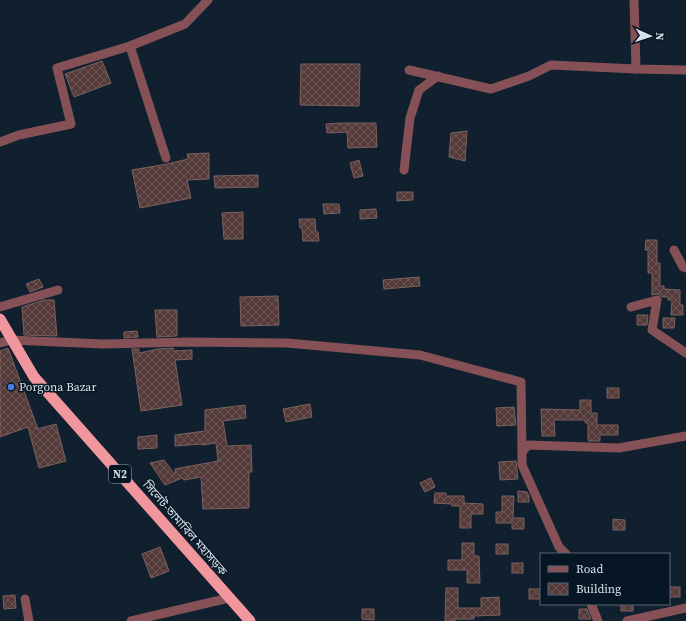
<svg xmlns="http://www.w3.org/2000/svg" width="686" height="621" font-family="'Source Serif 4','Noto Sans Bengali',serif">
<style>
.building{fill:url(#building-cross-hatch);stroke:#7c615f}
.lines{fill:none;stroke-linecap:round;stroke-linejoin:round}
.minor{stroke:#855156;stroke-width:9}
.trunk{stroke:#f2969e;stroke-width:11}
.shop-dot{fill:#3f7fe0;stroke:#071624;stroke-width:1.5}
.labels{text-anchor:middle;stroke-width:3;stroke-linejoin:round;paint-order:stroke}
.shield{fill:#071624;stroke:#98a3af;stroke-width:1}
.shield-label{font-size:11px;font-weight:bold;fill:#d6e0ea}
.poi-label{font-size:12px;fill:#d6e0ea;stroke:#071624;text-anchor:start}
.street-label{font-size:12px;fill:#d6e0ea;stroke:#071624}
</style>
<defs>
<pattern id="building-cross-hatch" width="8" height="8" patternUnits="userSpaceOnUse"><rect width="8" height="8" fill="#543b39"/><path d="M0 0l8 8M0 8l8-8" fill="none" stroke="#6c5756"/></pattern>
</defs>
<rect width="100%" height="100%" fill="#10202e"/>
<!-- building -->
<g class="building">
<path d="M 102,61 L 111,83 L 74,97 L 65,74 Z"/>
<path d="M 301,64 L 360,64 L 359,106 L 300,105 Z"/>
<path d="M 342,123 L 376,123 L 377,147 L 348,148 L 347,132 L 327,133 L 326,124 Z"/>
<path d="M 467,131 L 465,161 L 449,157 L 451,133 Z"/>
<path d="M 209,153 L 209,179 L 187,180 L 191,198 L 140,208 L 132,170 L 167,164 L 188,159 L 187,154 Z"/>
<path d="M 359,160 L 363,176 L 354,178 L 350,163 Z"/>
<path d="M 258,175 L 258,187 L 215,188 L 214,176 Z"/>
<path d="M 397,192 L 413,192 L 413,200 L 397,201 Z"/>
<path d="M 323,204 L 339,204 L 340,213 L 324,214 Z"/>
<path d="M 376,209 L 377,218 L 360,219 L 360,210 Z"/>
<path d="M 243,212 L 243,239 L 224,239 L 222,213 Z"/>
<path d="M 299,219 L 315,219 L 316,232 L 318,232 L 319,241 L 303,241 L 302,228 L 300,228 Z"/>
<path d="M 646,240 L 657,240 L 657,263 L 660,263 L 660,286 L 664,286 L 664,289 L 680,290 L 680,305 L 683,305 L 683,315 L 671,315 L 672,300 L 668,300 L 668,297 L 662,297 L 658,294 L 652,295 L 652,273 L 648,273 L 648,250 L 645,250 Z"/>
<path d="M 419,277 L 420,286 L 384,289 L 383,280 Z"/>
<path d="M 39,279 L 43,287 L 30,292 L 26,284 Z"/>
<path d="M 278,296 L 279,325 L 241,326 L 240,297 Z"/>
<path d="M 44,300 L 54,300 L 57,336 L 24,335 L 22,307 Z"/>
<path d="M 155,310 L 177,310 L 177,336 L 157,337 Z"/>
<path d="M 637,315 L 648,315 L 647,325 L 637,325 Z"/>
<path d="M 663,318 L 675,318 L 674,328 L 663,328 Z"/>
<path d="M 137,331 L 138,337 L 124,338 L 124,332 Z"/>
<path d="M 8,348 L 38,429 L 56,424 L 66,461 L 39,468 L 28,427 L 0,437 L 0,351 Z"/>
<path d="M 173,348 L 174,351 L 192,350 L 192,359 L 175,360 L 182,405 L 141,411 L 132,349 L 139,349 L 139,353 L 158,349 Z"/>
<rect x="607" y="388" width="12" height="10"/>
<path d="M 580,400 L 591,400 L 591,413 L 597,413 L 597,425 L 618,425 L 618,435 L 600,435 L 600,441 L 588,441 L 588,423 L 585,423 L 585,420 L 554,420 L 555,436 L 542,436 L 541,409 L 580,410 Z"/>
<path d="M 310,404 L 312,417 L 286,422 L 283,409 Z"/>
<path d="M 245,405 L 246,418 L 223,421 L 227,446 L 251,445 L 252,472 L 249,472 L 249,508 L 203,509 L 201,477 L 184,480 L 182,478 L 165,485 L 150,463 L 164,460 L 175,475 L 175,469 L 218,461 L 216,443 L 202,445 L 202,444 L 175,446 L 175,435 L 205,431 L 205,410 Z"/>
<path d="M 514,407 L 516,425 L 497,426 L 496,408 Z"/>
<path d="M 157,435 L 157,448 L 138,449 L 138,437 Z"/>
<path d="M 516,461 L 518,479 L 500,480 L 499,462 Z"/>
<path d="M 431,478 L 435,487 L 425,492 L 420,483 Z"/>
<path d="M 518,491 L 527,492 L 529,496 L 529,502 L 518,502 Z"/>
<path d="M 435,493 L 446,493 L 446,496 L 464,496 L 464,503 L 483,504 L 483,514 L 471,514 L 471,528 L 460,528 L 460,506 L 452,506 L 452,504 L 434,503 Z"/>
<path d="M 502,496 L 514,496 L 513,518 L 524,518 L 524,529 L 512,529 L 512,523 L 496,523 L 496,512 L 502,512 Z"/>
<path d="M 613,519 L 625,520 L 625,530 L 613,530 Z"/>
<path d="M 462,543 L 474,543 L 474,556 L 479,556 L 480,583 L 467,583 L 467,570 L 448,570 L 448,560 L 462,560 Z"/>
<rect x="496" y="544" width="12" height="10"/>
<path d="M 160,547 L 169,571 L 151,578 L 142,554 Z"/>
<rect x="512" y="563" width="11" height="10"/>
<rect x="669" y="587" width="11" height="10"/>
<path d="M 446,588 L 458,588 L 458,608 L 481,608 L 481,598 L 499,597 L 500,615 L 474,616 L 474,619 L 455,619 L 455,621 L 445,621 Z"/>
<rect x="529" y="589" width="12" height="10"/>
<path d="M 15,595 L 16,608 L 4,609 L 3,596 Z"/>
<rect x="621" y="604" width="12" height="7"/>
<path d="M 362,609 L 374,609 L 374,620 L 362,619 Z"/>
<path d="M 579,609 L 587,609 L 591,619 L 579,619 Z"/>
</g>
<g class="lines">
<!-- minor -->
<g class="minor">
<path d="M 634,0 L 636,69"/>
<path d="M 409,70 L 491,89 L 529,76 L 551,65 L 636,69 L 686,70"/>
<path d="M 0,142 L 19,135 L 71,124 L 57,68 L 130,46"/>
<path d="M 166,158 L 130,46 L 185,24 L 208,0"/>
<path d="M 404,170 L 410,118 L 419,90 L 438,76"/>
<path d="M 674,250 L 683,267 L 686,268"/>
<path d="M 0,307 L 58,290"/>
<path d="M 631,307 L 657,300 L 652,330 L 686,353"/>
<path d="M 0,343 L 11,340 L 103,344 L 188,342 L 287,343 L 420,355 L 521,382 L 522,452"/>
<path d="M 566,554 L 559,547 L 522,465 L 522,452 L 528,445 L 619,448 L 686,436"/>
<path d="M 25,599 L 29,621"/>
<path d="M 591,604 L 598,621"/>
<path d="M 131,621 L 229,598"/>
<path d="M 627,621 L 686,608"/>
</g>
<!-- trunk -->
<path class="trunk" d="M 0,319 L 34,377 L 250,621"/>
</g>
<!-- markers -->
<circle class="shop-dot" cx="11" cy="387" r="4"/>
<g class="labels">
<!-- shield labels -->
<rect class="shield" x="109" y="465" width="22" height="18" rx="3"/>
<g class="shield-label">
<text x="120" y="478">N2</text>
</g>
<!-- poi labels -->
<g class="poi-label">
<text x="19" y="391">Porgona Bazar</text>
</g>
<!-- street labels -->
<g class="street-label">
<text transform="translate(185 528) rotate(49)" y="4">সিলেট-তামাবিল মহাসড়ক</text>
</g>
</g>
<!-- legend -->
<rect x="540" y="553" width="130" height="52" fill="#071624" stroke="#5a6773"/>
<rect x="548" y="566" width="20" height="6" fill="#855156" stroke="#5a6773"/>
<text x="576" y="573" font-size="12" fill="#d6e0ea">Road</text>
<rect x="548" y="583" width="20" height="12" fill="url(#building-cross-hatch)" stroke="#5a6773"/>
<text x="576" y="593" font-size="12" fill="#d6e0ea">Building</text>
<!-- north arrow -->
<g transform="translate(650 36) rotate(93)" stroke="#071624" stroke-width="3" paint-order="stroke">
<path d="M0-3L7 15L0 10L-7 15Z" fill="#d6e0ea"/>
<text y="-6" font-size="11" font-weight="bold" text-anchor="middle" fill="#d6e0ea">N</text>
</g>
</svg>
